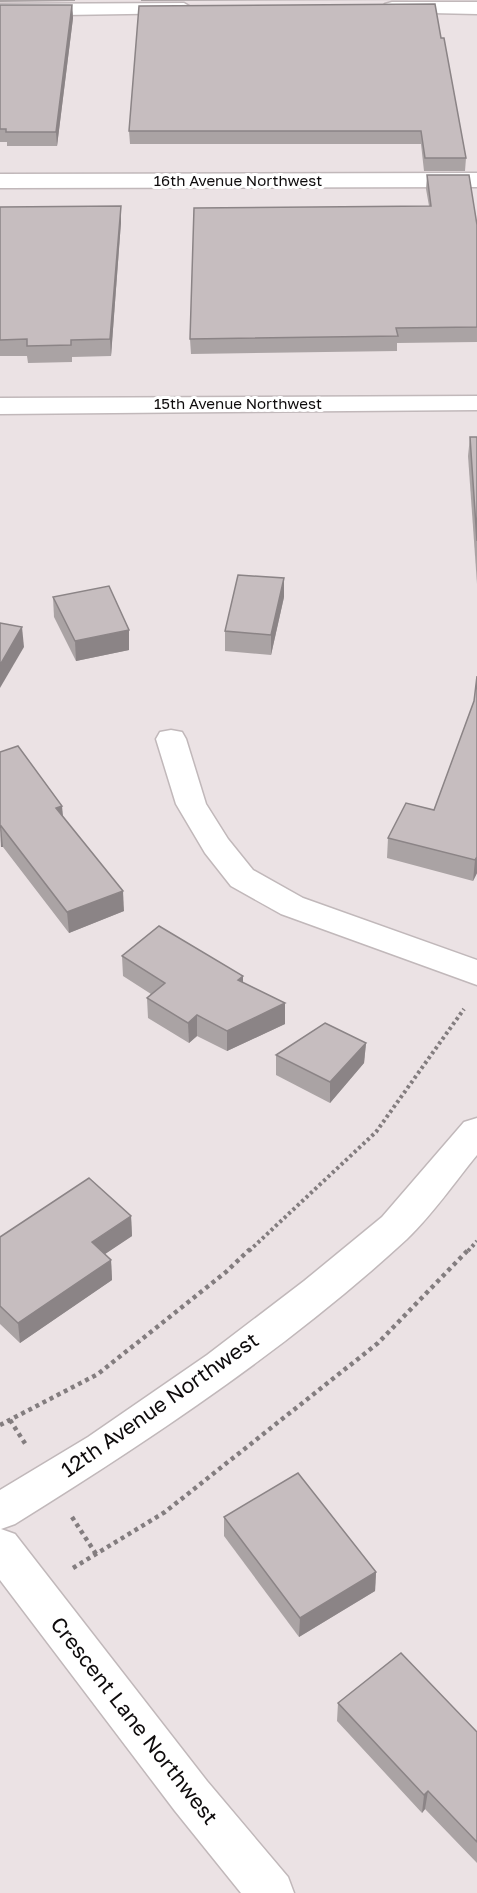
<svg xmlns="http://www.w3.org/2000/svg" width="477" height="1893" font-family="'Golos Text',sans-serif">
<style>
.lines{fill:none;stroke-linecap:round;stroke-linejoin:round}
.minor-casing{stroke:#c1b8ba;stroke-width:3}
.path-far1{stroke:#837d7f;stroke-width:4;stroke-dasharray:3 3;stroke-linecap:butt}
.path{stroke:#837d7f;stroke-width:4.5;stroke-dasharray:4 4;stroke-linecap:butt}
.minor{fill:#fff;fill-rule:evenodd}
.wall{fill:#aaa3a4}
.shaded-wall{fill:#8b8486}
.building{fill:#c6bdbf;stroke:#8b8486;stroke-width:1.5}
.labels{text-anchor:middle;stroke-width:6;stroke-linejoin:round;paint-order:stroke}
.far-street-label{font-size:15px;fill:#0e0b0c;stroke:#fff}
.near-street-label{font-size:21px;fill:#0e0b0c;stroke:#fff}
</style>
<rect width="100%" height="100%" fill="#ebe2e4"/>
<g class="lines">
<defs>
<g id="minor">
<path d="M 392,2 L 477,2 L 477,14 L 385,12 L 382,8 L 385,4 Z"/>
<path d="M 184,3 L 194,9 L 191,13 L 0,16 L 0,4 Z"/>
<path d="M 477,173 L 477,187 L 0,188 L 0,174 Z"/>
<path d="M 477,396 L 477,410 L 0,414 L 0,398 Z"/>
<path d="M 171,730 L 182,732 L 186,739 L 206,804 L 228,839 L 253,870 L 303,898 L 477,960 L 477,985 L 281,914 L 231,886 L 205,853 L 176,804 L 156,739 L 160,732 Z"/>
<path d="M 477,1118 L 477,1155 C 454,1183 433,1214 407,1239 C 290,1347 150,1440 15,1524 L 1,1529 L 15,1534 L 207,1781 L 288,1877 L 294,1893 L 241,1893 L 175,1811 L 0,1580 L 0,1490 L 88,1437 L 207,1355 L 304,1281 L 382,1217 L 464,1122 Z"/>
</g>
</defs>
<!-- minor casing -->
<use href="#minor" class="minor-casing"/>
<!-- path-far1 -->
<g class="path-far1">
<path d="M 249,1251 L 376,1132 L 464,1009"/>
<path d="M 468,1251 L 477,1241"/>
</g>
<!-- path -->
<g class="path">
<path d="M 10,1420 L 26,1445"/>
<path d="M 0,1425 L 98,1374 L 226,1272 L 250,1249"/>
<path d="M 72,1517 L 96,1554"/>
<path d="M 73,1568 L 165,1512 L 378,1343 L 469,1249"/>
</g>
<!-- minor -->
<use href="#minor" class="minor"/>
</g>
<!-- wall -->
<g class="wall">
<path d="M 0,0 L 75,0 L 75,1 L 0,2 Z"/>
<path d="M 141,0 L 417,0 L 141,1 Z"/>
<path d="M 0,5 L 72,5 L 73,18 L 57,146 L 7,146 L 7,142 L 0,142 Z"/>
<path d="M 441,38 L 466,158 L 465,171 L 424,171 L 421,144 L 130,144 L 129,131 Z"/>
<path d="M 427,175 L 477,225 L 477,342 L 397,343 L 397,351 L 191,354 L 190,339 L 429,206 L 426,189 Z"/>
<path d="M 0,207 L 121,222 L 111,356 L 72,357 L 72,362 L 28,363 L 27,356 L 0,356 Z"/>
<path d="M 470,437 L 477,437 L 477,584 L 468,456 Z"/>
<path d="M 53,597 L 129,630 L 129,650 L 76,661 L 54,617 Z"/>
<path d="M 284,597 L 271,655 L 225,651 L 225,631 Z"/>
<path d="M 477,676 L 477,873 L 473,881 L 387,858 L 388,838 L 434,810 L 474,701 Z"/>
<path d="M 0,752 L 63,817 L 124,911 L 69,933 L 3,847 L 1,847 Z"/>
<path d="M 122,956 L 243,976 L 243,983 L 285,1003 L 285,1024 L 227,1051 L 197,1036 L 189,1043 L 148,1018 L 147,998 L 151,994 L 123,976 Z"/>
<path d="M 366,1043 L 364,1063 L 330,1103 L 276,1075 L 276,1055 Z"/>
<path d="M 131,1216 L 132,1236 L 105,1254 L 111,1260 L 112,1280 L 20,1343 L 0,1324 L 0,1237 Z"/>
<path d="M 224,1517 L 376,1572 L 375,1591 L 299,1637 L 224,1536 Z"/>
<path d="M 338,1703 L 477,1732 L 477,1863 L 425,1809 L 422,1813 L 337,1721 Z"/>
</g>
<!-- shaded-wall -->
<g class="shaded-wall">
<path d="M 72,5 L 73,18 L 57,146 L 56,132 Z"/>
<path d="M 121,206 L 121,222 L 111,356 L 110,339 Z"/>
<path d="M 284,578 L 284,597 L 271,655 L 271,635 Z"/>
<path d="M 22,627 L 24,647 L 0,688 L 0,665 Z"/>
<path d="M 129,630 L 129,650 L 76,661 L 75,641 Z"/>
<path d="M 62,806 L 64,826 L 56,808 Z"/>
<path d="M 1,826 L 3,847 L 1,847 L 0,827 Z"/>
<path d="M 477,857 L 477,873 L 473,881 L 475,860 Z"/>
<path d="M 123,891 L 124,911 L 69,933 L 67,912 Z"/>
<path d="M 243,976 L 243,996 L 238,980 Z"/>
<path d="M 285,1003 L 285,1024 L 227,1051 L 227,1031 Z"/>
<path d="M 197,1015 L 197,1036 L 189,1043 L 188,1023 Z"/>
<path d="M 366,1043 L 364,1063 L 330,1103 L 330,1082 Z"/>
<path d="M 131,1216 L 132,1236 L 93,1262 L 92,1242 Z"/>
<path d="M 111,1260 L 112,1280 L 20,1343 L 18,1323 Z"/>
<path d="M 376,1572 L 375,1591 L 299,1637 L 300,1618 Z"/>
<path d="M 428,1791 L 425,1809 L 422,1813 L 424,1795 Z"/>
</g>
<!-- building -->
<g class="building">
<path d="M 435,4 L 441,38 L 444,38 L 466,158 L 425,158 L 421,131 L 129,131 L 139,6 Z"/>
<path d="M 0,5 L 72,5 L 56,132 L 6,132 L 6,129 L 0,129 Z"/>
<path d="M 427,175 L 469,175 L 477,225 L 477,327 L 396,328 L 398,336 L 190,339 L 194,208 L 431,206 Z"/>
<path d="M 121,206 L 110,339 L 71,340 L 71,345 L 27,346 L 27,339 L 0,340 L 0,207 Z"/>
<path d="M 470,437 L 477,437 L 477,541 Z"/>
<path d="M 238,575 L 284,578 L 271,635 L 225,631 Z"/>
<path d="M 109,586 L 129,630 L 75,641 L 53,597 Z"/>
<path d="M 0,623 L 22,627 L 0,665 Z"/>
<path d="M 477,676 L 477,857 L 475,860 L 388,838 L 406,803 L 434,810 L 474,701 Z"/>
<path d="M 18,746 L 62,806 L 56,808 L 123,891 L 67,912 L 1,826 L 0,827 L 0,752 Z"/>
<path d="M 159,926 L 243,976 L 238,980 L 285,1003 L 227,1031 L 197,1015 L 188,1023 L 147,998 L 165,983 L 122,956 Z"/>
<path d="M 325,1023 L 366,1043 L 330,1082 L 276,1055 Z"/>
<path d="M 89,1178 L 131,1216 L 92,1242 L 111,1260 L 18,1323 L 0,1306 L 0,1237 Z"/>
<path d="M 298,1473 L 376,1572 L 300,1618 L 224,1517 Z"/>
<path d="M 401,1653 L 477,1732 L 477,1842 L 428,1791 L 424,1795 L 338,1703 Z"/>
</g>
<g class="labels">
<!-- far-street labels -->
<g class="far-street-label">
<text x="238" y="186">16th Avenue Northwest</text>
<text x="238" y="409">15th Avenue Northwest</text>
</g>
<!-- near-street labels -->
<g class="near-street-label">
<text transform="translate(160 1405) rotate(-35)" y="7">12th Avenue Northwest</text>
<text transform="translate(134 1721) rotate(52)" y="7">Crescent Lane Northwest</text>
</g>
</g>
</svg>
